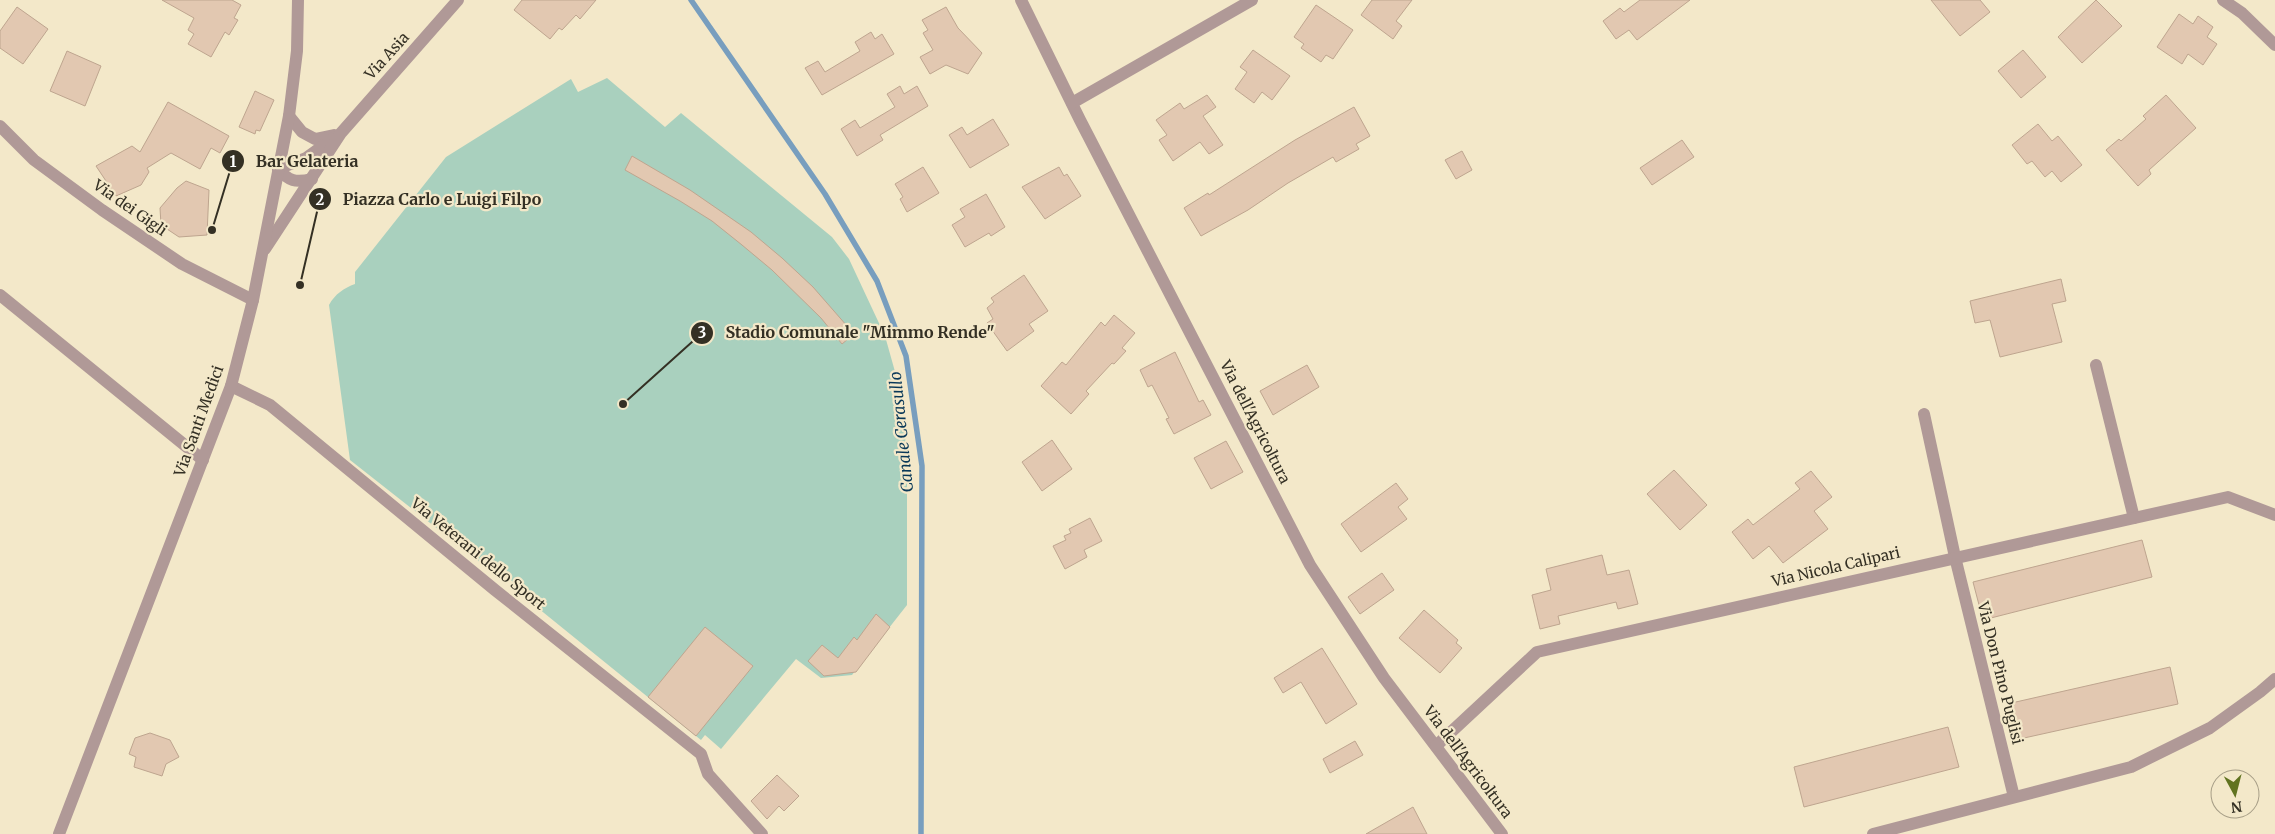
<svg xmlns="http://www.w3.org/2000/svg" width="2275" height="834" font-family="Merriweather,serif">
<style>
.green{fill:#a9d0be}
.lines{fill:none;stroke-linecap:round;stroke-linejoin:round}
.stream{stroke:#789ebe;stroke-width:5.5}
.building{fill:#e2c8b1;stroke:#bea58f}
.minor{stroke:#b09997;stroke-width:12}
.labels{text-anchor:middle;stroke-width:4.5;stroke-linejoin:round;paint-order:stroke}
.street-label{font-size:15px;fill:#343024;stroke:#f3e8c9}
.water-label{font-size:16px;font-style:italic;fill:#093858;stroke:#f3e8c9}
.leader{fill:none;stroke:#343024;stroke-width:2}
.callout-dot{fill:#343024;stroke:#f3e8c9;stroke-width:2}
.mark-label{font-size:15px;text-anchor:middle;font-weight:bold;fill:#fff}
.callout-label{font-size:16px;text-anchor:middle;font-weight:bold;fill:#343024;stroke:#f3e8c9;stroke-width:4.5;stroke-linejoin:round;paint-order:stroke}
</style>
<rect width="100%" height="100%" fill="#f3e8c9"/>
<!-- green -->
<path class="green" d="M 607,78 L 665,127 L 681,113 L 832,237 L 849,259 L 885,336 L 901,393 L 907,458 L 907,605 L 852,675 L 821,678 L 796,659 L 721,749 L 705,735 L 701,740 L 696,736 L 528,600 L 528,594 L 518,587 L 513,588 L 512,581 L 506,577 L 500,578 L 350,460 L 329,305 C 335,294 344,288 355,284 L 355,272 L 446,157 L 571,79 L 578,92 Z"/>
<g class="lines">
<!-- stream -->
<path class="stream" d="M 691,0 L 825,194 L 877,281 L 906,356 L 922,466 L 921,834"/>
</g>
<!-- building -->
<g class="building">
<path d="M 162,0 L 232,0 L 241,5 L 234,18 L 238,20 L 229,35 L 225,32 L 211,57 L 188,44 L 194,34 L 188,30 L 194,18 Z"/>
<path d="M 522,0 L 596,0 L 580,19 L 576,15 L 562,30 L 559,28 L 550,39 L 514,10 Z"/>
<path d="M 1372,0 L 1412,0 L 1396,21 L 1402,26 L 1393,39 L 1361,15 Z"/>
<path d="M 1640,0 L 1690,0 L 1637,40 L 1629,30 L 1616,39 L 1603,21 L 1620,8 L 1624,12 Z"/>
<path d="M 1931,0 L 1980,0 L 1990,12 L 1960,36 Z"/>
<path d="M 2096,0 L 2122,26 L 2082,63 L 2058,37 Z"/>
<path d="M 1316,5 L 1353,30 L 1333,59 L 1326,55 L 1321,62 L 1301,48 L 1304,44 L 1294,37 Z"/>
<path d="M 17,7 L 48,29 L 23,64 L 0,48 L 0,31 Z"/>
<path d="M 946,7 L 958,28 L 982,53 L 968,74 L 946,65 L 930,74 L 920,57 L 933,50 L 923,33 L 928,30 L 922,20 Z"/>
<path d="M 2179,14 L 2193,24 L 2198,16 L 2213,27 L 2207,37 L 2217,44 L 2203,65 L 2188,54 L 2182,64 L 2157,47 Z"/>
<path d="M 871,32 L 875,39 L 882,34 L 894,54 L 822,95 L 805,68 L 818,61 L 825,72 L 860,51 L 855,42 Z"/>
<path d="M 1253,50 L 1290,76 L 1272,100 L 1262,92 L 1254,103 L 1235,89 L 1247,72 L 1240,67 Z"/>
<path d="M 2023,50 L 2046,77 L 2021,98 L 1998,71 Z"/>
<path d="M 67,51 L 101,66 L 85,106 L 50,91 Z"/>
<path d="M 900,86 L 904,94 L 917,86 L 928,106 L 880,135 L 883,140 L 857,156 L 841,129 L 855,120 L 860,128 L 895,107 L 887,94 Z"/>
<path d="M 255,91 L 274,100 L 260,131 L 256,130 L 255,134 L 239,127 Z"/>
<path d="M 1207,95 L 1216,107 L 1203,116 L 1223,145 L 1209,154 L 1200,142 L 1173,161 L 1159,140 L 1167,135 L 1156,120 L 1180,103 L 1184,109 Z"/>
<path d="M 2166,95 L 2196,128 L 2149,170 L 2151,174 L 2138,186 L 2106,150 L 2119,139 L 2121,141 L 2146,119 L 2143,116 Z"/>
<path d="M 168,102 L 229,136 L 220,153 L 211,148 L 200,169 L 171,153 L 147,168 L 149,172 L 141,185 L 116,196 L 96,166 L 132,146 L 140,152 Z"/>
<path d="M 1354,107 L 1370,136 L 1356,144 L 1359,149 L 1336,162 L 1333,157 L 1288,183 L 1248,210 L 1201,236 L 1184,208 L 1208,193 L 1209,195 L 1295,140 Z"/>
<path d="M 993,119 L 1009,145 L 970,168 L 949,135 L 962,127 L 967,135 Z"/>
<path d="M 2038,124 L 2052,141 L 2058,136 L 2082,165 L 2061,182 L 2052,171 L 2045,177 L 2032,161 L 2027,164 L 2012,145 Z"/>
<path d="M 1682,140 L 1694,157 L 1652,185 L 1640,168 Z"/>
<path d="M 1462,151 L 1472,170 L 1456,179 L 1445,160 Z"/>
<path d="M 632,156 L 690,190 L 751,232 L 782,258 L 813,287 L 854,334 L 842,344 L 821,318 L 772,270 L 742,245 L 712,221 L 680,201 L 625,170 Z"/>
<path d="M 923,167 L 939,193 L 907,212 L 900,199 L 903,197 L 895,184 Z"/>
<path d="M 1059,167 L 1064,176 L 1067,174 L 1081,196 L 1045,219 L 1022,187 Z"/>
<path d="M 186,181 L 209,190 L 207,235 L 179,237 L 161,225 L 160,208 L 177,188 Z"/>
<path d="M 986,194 L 1005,227 L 991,236 L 989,233 L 965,247 L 952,225 L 965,217 L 960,209 Z"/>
<path d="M 1024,275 L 1048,311 L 1029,324 L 1034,331 L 1007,351 L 987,323 L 993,319 L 987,308 L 994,302 L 991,298 Z"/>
<path d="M 2061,279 L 2066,301 L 2052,304 L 2062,342 L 2000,357 L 1990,320 L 1975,323 L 1970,301 Z"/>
<path d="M 1114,315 L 1135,333 L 1122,348 L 1126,351 L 1114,364 L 1112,363 L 1086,391 L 1089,394 L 1071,414 L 1041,386 L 1062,362 L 1066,365 L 1101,322 L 1105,326 Z"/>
<path d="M 1175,352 L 1199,402 L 1203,400 L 1211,415 L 1174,434 L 1166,419 L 1169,418 L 1152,385 L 1148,387 L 1140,370 Z"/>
<path d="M 1307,365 L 1319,387 L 1273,415 L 1260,391 Z"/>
<path d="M 1052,440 L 1072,469 L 1042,491 L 1022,462 Z"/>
<path d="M 1226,441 L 1243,472 L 1211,489 L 1194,458 Z"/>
<path d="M 1674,470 L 1707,505 L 1680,530 L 1647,494 Z"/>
<path d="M 1811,471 L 1832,497 L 1814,511 L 1828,529 L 1783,563 L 1769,546 L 1753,559 L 1732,532 L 1748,519 L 1753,525 L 1800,489 L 1795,483 Z"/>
<path d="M 1396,483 L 1408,499 L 1398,507 L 1407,519 L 1361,552 L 1341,524 Z"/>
<path d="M 1090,518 L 1102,541 L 1084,550 L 1087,557 L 1065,569 L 1053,546 L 1066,540 L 1064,536 L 1071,533 L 1069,529 Z"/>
<path d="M 2142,540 L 2152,577 L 1983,620 L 1973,582 Z"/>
<path d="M 1602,555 L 1607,575 L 1629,570 L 1638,604 L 1618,609 L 1616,602 L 1558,616 L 1560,624 L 1540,629 L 1532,595 L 1551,590 L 1546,569 Z"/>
<path d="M 1382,573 L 1394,590 L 1360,614 L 1348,597 Z"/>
<path d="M 1424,610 L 1458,640 L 1456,643 L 1462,648 L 1440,673 L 1399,638 Z"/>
<path d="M 876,614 L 890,627 L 856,672 L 824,676 L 808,661 L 822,645 L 838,658 L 854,637 L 857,640 Z"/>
<path d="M 705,627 L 753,666 L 696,736 L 648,697 Z"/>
<path d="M 1322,648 L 1357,704 L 1326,724 L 1301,682 L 1283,693 L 1274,678 Z"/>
<path d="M 2170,667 L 2178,704 L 2015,740 L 2007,704 Z"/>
<path d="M 1948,727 L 1959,767 L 1804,807 L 1794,767 Z"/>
<path d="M 150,733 L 170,740 L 179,757 L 166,764 L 162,776 L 134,767 L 136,757 L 129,754 L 135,738 Z"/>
<path d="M 1355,741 L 1363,755 L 1330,773 L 1323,759 Z"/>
<path d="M 777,775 L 799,796 L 784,811 L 779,806 L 767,819 L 751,801 Z"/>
<path d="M 1413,807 L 1427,834 L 1366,834 Z"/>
</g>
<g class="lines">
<!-- minor -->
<g class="minor">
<path d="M 1021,0 L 1080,120 L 1310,565 L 1384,678 L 1502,834"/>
<path d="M 2223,0 L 2242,13 L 2275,45"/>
<path d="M 1072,103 L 1252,0"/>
<path d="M 289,116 L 302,132 L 315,139 L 334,135"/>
<path d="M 0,126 L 34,160 L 102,210 L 182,264 L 253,300"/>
<path d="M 278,169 L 306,158 L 335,137"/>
<path d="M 278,169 C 289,181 295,183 312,179"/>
<path d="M 265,249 L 341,133 L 458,0"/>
<path d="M 0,295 L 203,460"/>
<path d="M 2096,365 L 2134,518"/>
<path d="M 231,386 L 270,405 L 495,590 L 701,754 L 708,774 L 762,834"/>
<path d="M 1924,414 L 1955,557 L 2014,797"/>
<path d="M 1436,746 L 1537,652 L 2228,497 L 2275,515"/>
<path d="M 59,834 L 231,386 L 253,300 L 289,116 L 297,51 L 298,0"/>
<path d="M 1873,834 L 2131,767 L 2210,728 L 2260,692 L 2275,679"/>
</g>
</g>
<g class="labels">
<!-- street labels -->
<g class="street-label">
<text transform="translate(387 56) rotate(-48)" y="5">Via Asia</text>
<text transform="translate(130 208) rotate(35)" y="5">Via dei Gigli</text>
<text transform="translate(199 421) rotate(-70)" y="5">Via Santi Medici</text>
<text transform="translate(1255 422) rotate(63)" y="5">Via dell'Agricoltura</text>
<text transform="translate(478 554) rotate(39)" y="5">Via Veterani dello Sport</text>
<text transform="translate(1836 567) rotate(-13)" y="5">Via Nicola Calipari</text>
<text transform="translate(2000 673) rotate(76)" y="5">Via Don Pino Puglisi</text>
<text transform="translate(1468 762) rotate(53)" y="5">Via dell'Agricoltura</text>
</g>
<!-- water labels -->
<g class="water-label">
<text transform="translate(901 432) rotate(-96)" y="6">Canale Cerasullo</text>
</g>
</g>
<!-- callouts -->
<path class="leader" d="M212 230L233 161M300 285L320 199M623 404L702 333"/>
<g class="callout-dot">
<circle cx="212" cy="230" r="5"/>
<circle cx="300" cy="285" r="5"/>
<circle cx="623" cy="404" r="5"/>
<circle cx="233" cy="161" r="12"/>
<circle cx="320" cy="199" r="12"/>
<circle cx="702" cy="333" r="12"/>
</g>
<g class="mark-label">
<text x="233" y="167">1</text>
<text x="320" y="205">2</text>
<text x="702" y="338">3</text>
</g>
<g class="callout-label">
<text x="307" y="167">Bar Gelateria</text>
<text x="442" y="205">Piazza Carlo e Luigi Filpo</text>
<text x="860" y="338">Stadio Comunale "Mimmo Rende"</text>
</g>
<!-- north arrow -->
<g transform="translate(2235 794) rotate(173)"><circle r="24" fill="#f3e8c9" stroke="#a79e87"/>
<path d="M0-4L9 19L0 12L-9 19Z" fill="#617320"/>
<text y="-8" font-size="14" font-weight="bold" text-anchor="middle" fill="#343024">N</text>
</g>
</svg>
